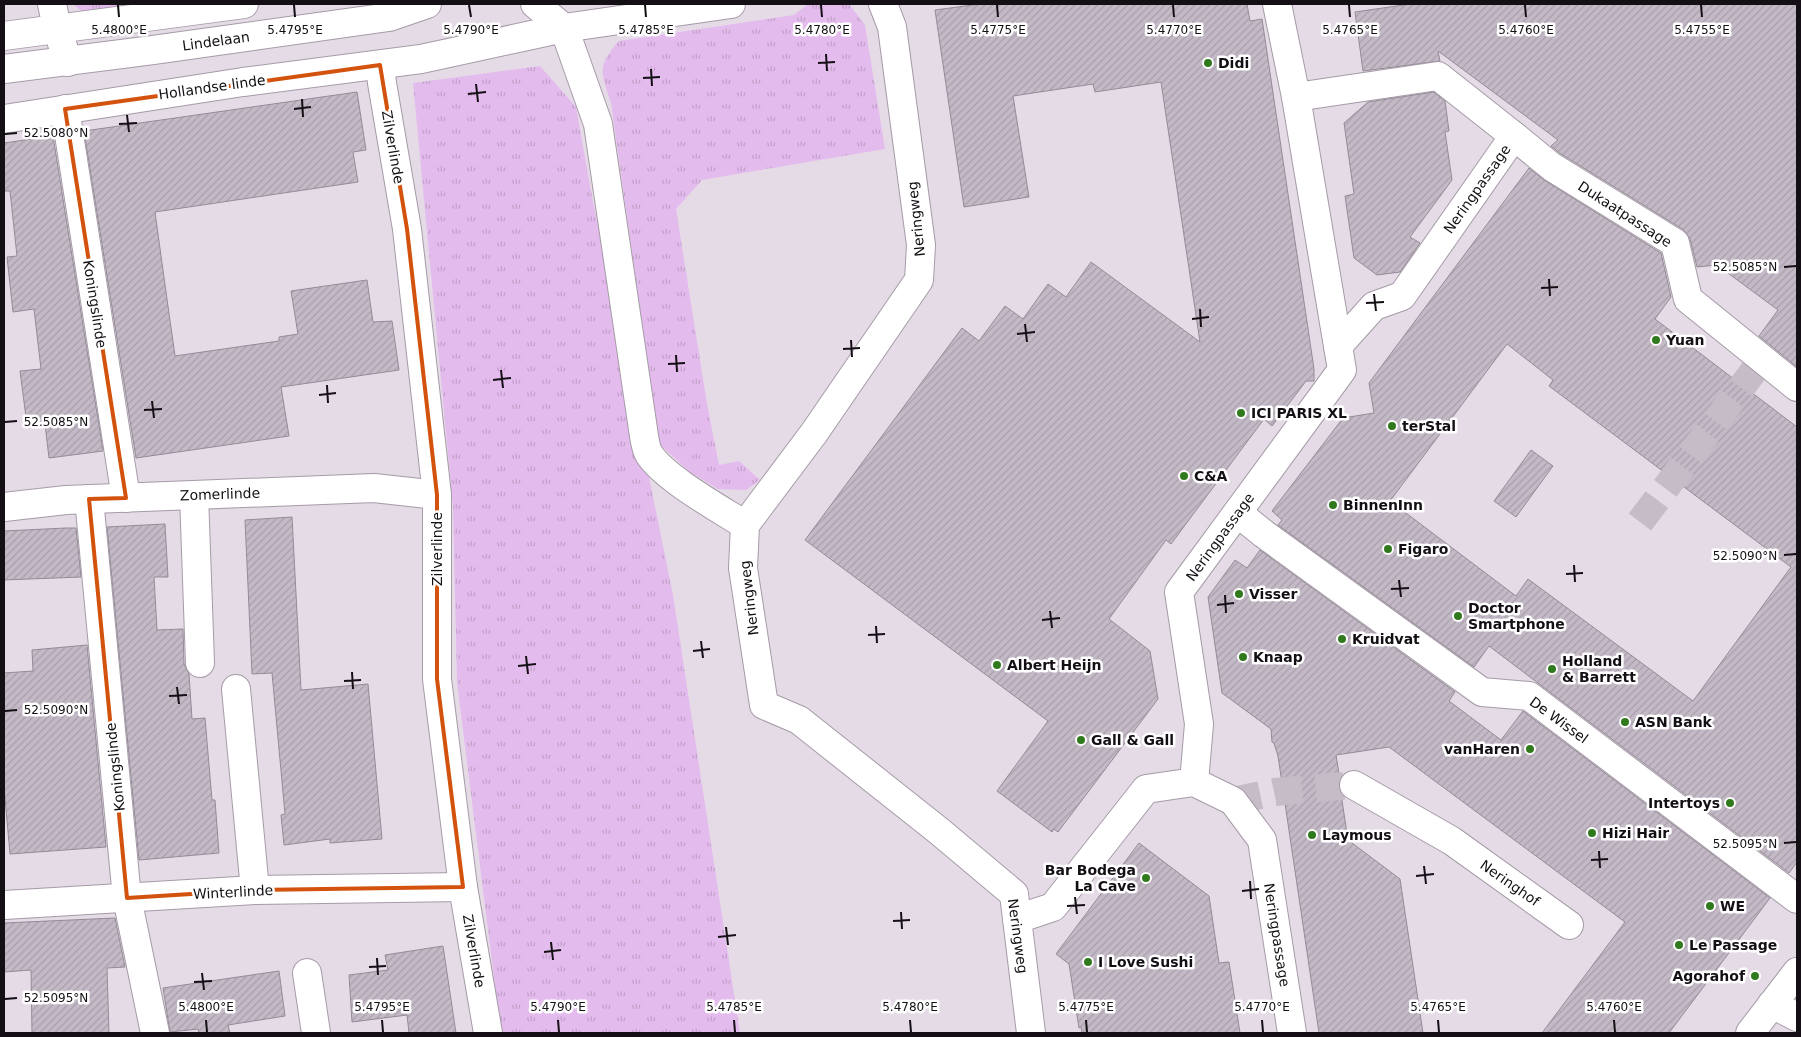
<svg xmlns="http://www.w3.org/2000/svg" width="1801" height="1037" font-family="'DejaVu Sans',sans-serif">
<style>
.grass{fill:url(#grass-tufts)}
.building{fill:url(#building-hatch);stroke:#948b97;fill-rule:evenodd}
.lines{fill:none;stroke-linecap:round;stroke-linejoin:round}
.minor-tunnel{stroke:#c6bcc7;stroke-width:28;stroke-dasharray:28 14;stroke-linecap:butt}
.minor-casing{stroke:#a59ba7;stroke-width:30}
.major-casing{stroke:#a59ba7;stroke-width:30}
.minor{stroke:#fff;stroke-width:28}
.major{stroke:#fff;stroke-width:28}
.marked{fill:none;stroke:#d3520d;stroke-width:4;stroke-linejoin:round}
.ticks{fill:none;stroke:#130f14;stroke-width:2}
.poi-dot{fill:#30791d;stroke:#fff;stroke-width:2}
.labels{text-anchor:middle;stroke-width:5;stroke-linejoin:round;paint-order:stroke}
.street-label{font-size:14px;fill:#130f14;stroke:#fff}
.poi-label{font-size:14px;font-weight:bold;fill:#130f14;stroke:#fff;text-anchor:start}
.ticks-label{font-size:12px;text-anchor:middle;fill:#130f14;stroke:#fff;stroke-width:5;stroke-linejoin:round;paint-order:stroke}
</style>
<defs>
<pattern id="grass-tufts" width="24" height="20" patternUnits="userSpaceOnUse" patternTransform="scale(1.25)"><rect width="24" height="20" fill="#e4bbed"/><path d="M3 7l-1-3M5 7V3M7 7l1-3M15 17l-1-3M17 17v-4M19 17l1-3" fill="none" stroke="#c3a0ca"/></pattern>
<pattern id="building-hatch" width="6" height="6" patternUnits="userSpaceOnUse" patternTransform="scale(1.25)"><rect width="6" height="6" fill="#c4bac7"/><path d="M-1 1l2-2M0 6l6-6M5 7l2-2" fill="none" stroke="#a89faa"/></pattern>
</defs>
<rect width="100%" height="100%" fill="#e5dbe7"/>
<!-- grass -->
<g class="grass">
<path d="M 73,4 L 184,4 L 85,14 Z"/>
<path d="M 808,4 L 849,4 L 865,25 L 885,149 L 702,180 L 676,209 L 707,404 L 719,465 L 739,461 L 760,480 L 746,490 L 718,489 L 690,472 L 659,444 L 611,103 C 601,72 596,67 619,41 L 794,15 Z"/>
<path d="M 540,66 L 576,107 L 593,202 L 673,595 L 740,1033 L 501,1033 L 457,682 L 453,507 L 413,83 Z"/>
</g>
<!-- building -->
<g class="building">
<path d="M 980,4 L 1247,4 L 1250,21 L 1262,19 L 1314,369 L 1314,381 L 1306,381 L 1272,426 L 1264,419 L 1171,544 L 1166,540 L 1109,619 L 1150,651 L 1158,699 L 1058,832 L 1054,829 L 1052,832 L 997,791 L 1048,721 L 805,540 L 962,328 L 979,341 L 1005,306 L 1023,319 L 1048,284 L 1066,297 L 1091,262 L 1200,342 L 1161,82 L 1095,92 L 1093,84 L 1013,96 L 1029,197 L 964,207 L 935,10 Z"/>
<path d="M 1410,4 L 1797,4 L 1797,367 L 1759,336 L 1778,310 L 1717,265 L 1697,267 L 1690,239 L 1684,230 L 1561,154 L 1551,146 L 1558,140 L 1438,51 L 1440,61 L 1363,71 L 1355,12 Z"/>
<path d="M 357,92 L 366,150 L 353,152 L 358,182 L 155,212 L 165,285 L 175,356 L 279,341 L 279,337 L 298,334 L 291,291 L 367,280 L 373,322 L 392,321 L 399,370 L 281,387 L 289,436 L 136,458 L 84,131 Z"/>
<path d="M 1434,92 L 1445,101 L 1449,131 L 1445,132 L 1452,180 L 1410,237 L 1420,243 L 1400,272 L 1377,275 L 1354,258 L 1345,196 L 1354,194 L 1344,123 L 1368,102 Z"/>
<path d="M 53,136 L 103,451 L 49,458 L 45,424 L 27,425 L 20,371 L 41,369 L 34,309 L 13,312 L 7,257 L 17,256 L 10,191 L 4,191 L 4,143 Z"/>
<path d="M 1529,168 L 1544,180 L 1661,253 L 1671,297 L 1655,319 L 1797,427 L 1797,862 L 1789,873 L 1489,646 L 1474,667 L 1278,525 L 1282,520 L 1272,511 L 1343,418 L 1374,413 L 1369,383 ZM 1507,344 L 1553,380 L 1549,386 L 1791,567 L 1693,701 L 1528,579 L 1516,596 L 1390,501 Z"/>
<path d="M 1531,450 L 1553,466 L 1516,517 L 1494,501 Z"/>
<path d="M 292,517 L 301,690 L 368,684 L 382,839 L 330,843 L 330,839 L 284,845 L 281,815 L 285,814 L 272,673 L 252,674 L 245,520 Z"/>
<path d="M 165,524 L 168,577 L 154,577 L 157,630 L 183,629 L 184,664 L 189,674 L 192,719 L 205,718 L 212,800 L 215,800 L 219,853 L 139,860 L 107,527 Z"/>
<path d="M 66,528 L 76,528 L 81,577 L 4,580 L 4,531 Z"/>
<path d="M 1260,550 L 1455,692 L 1449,701 L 1501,740 L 1523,711 L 1770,898 L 1669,1033 L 1542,1033 L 1625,922 L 1389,747 L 1336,755 L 1340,780 L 1338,786 L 1341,794 L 1348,840 L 1400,879 L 1423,1033 L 1319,1033 L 1278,756 L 1274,743 L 1272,742 L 1271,729 L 1222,693 L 1208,597 L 1235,560 L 1247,568 Z"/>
<path d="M 87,645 L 106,847 L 10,854 L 4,787 L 4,673 L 33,671 L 32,650 Z"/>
<path d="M 1139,843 L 1209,896 L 1219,963 L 1229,962 L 1240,1033 L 1082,1033 L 1081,1027 L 1079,1028 L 1069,964 L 1056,954 Z"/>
<path d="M 115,918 L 125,967 L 107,968 L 109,1033 L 32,1033 L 31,970 L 4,972 L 4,923 Z"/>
<path d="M 443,946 L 456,1033 L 409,1033 L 407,1015 L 352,1022 L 349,975 L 388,970 L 385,955 Z"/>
<path d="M 279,971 L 285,1016 L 228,1025 L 230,1033 L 199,1033 L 198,1029 L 170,1032 L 163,988 Z"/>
</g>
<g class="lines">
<!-- minor-tunnel -->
<g class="minor-tunnel">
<path d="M 1640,522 L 1762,360"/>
<path d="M 1233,801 L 1275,792 L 1354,785"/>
</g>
<defs>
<g id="minor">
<path d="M 52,4 L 57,28 L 68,62"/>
<path d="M 535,4 L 564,28 L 598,124 L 644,436 C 645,442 646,449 649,454 C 664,478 720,509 745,525"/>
<path d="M 883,4 L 892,27 L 921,245 L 919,280 L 814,433 L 745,525 L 743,568 L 764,705 L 799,720 L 939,831 L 1014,894 L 1031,1033"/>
<path d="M 380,65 L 382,83 L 407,229 L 437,495 L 437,679 L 463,887 L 488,1033"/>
<path d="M 1296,97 L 1438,76 L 1514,136 L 1402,296 L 1374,306 L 1338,346"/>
<path d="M 65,109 L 126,498"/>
<path d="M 4,119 L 243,82 L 421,59 L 564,28 L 731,4"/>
<path d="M 1514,136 L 1552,167 L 1675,243 L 1688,299 L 1797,387"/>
<path d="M 194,495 L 200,663"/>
<path d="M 89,499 L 127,898 L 155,1033"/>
<path d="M 4,507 L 66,500 L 374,488 L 437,495"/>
<path d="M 1238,513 L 1264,534 L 1482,692 L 1529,696 L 1797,899"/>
<path d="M 236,689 L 255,890"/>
<path d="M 1194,782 L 1199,724 L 1179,592 L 1342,370 L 1296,97 L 1277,4"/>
<path d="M 1354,785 L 1452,841 L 1569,925"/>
<path d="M 4,905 L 255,890 L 463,887"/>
<path d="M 1017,919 L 1053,907 L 1146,789 L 1194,782 L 1233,801 L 1262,840 L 1292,1033"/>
<path d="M 307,973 L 316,1033"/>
<path d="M 1772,1004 L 1797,1017"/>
<path d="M 1750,1033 L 1797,972"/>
</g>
<g id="major">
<path d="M 4,36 L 244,4"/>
<path d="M 4,69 L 153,50 L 389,17 L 427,4"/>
</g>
</defs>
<!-- minor casing -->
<use href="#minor" class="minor-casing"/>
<!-- major casing -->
<use href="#major" class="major-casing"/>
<!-- minor -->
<use href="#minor" class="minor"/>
<!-- major -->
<use href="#major" class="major"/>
</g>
<!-- marked area -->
<path class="marked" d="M 380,65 L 407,229 L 437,495 L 437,679 L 463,887 L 255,890 L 127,898 L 89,499 L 126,498 L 65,109 Z"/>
<!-- ticks -->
<path class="ticks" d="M 118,5 L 119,17M 294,5 L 295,17M 469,5 L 471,17M 645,5 L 646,17M 821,5 L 822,17M 997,5 L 998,17M 1173,5 L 1174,17M 1349,5 L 1350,17M 1525,5 L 1526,17M 1701,5 L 1702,17M 826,54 L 827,71M 818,63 L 835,62M 651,69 L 652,86M 643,78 L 660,77M 476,84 L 478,102M 468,94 L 486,92M 302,99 L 303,117M 294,109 L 311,107M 127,115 L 129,132M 119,124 L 137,123M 5,134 L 17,133M 1784,267 L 1796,266M 1549,279 L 1550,296M 1541,288 L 1558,287M 1374,294 L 1376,311M 1366,303 L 1384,302M 1200,309 L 1201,327M 1192,319 L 1209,317M 1025,324 L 1027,342M 1017,334 L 1035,332M 851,340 L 852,357M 843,349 L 860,348M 676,355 L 677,372M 668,364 L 685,363M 501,370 L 503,388M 493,380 L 511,378M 327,385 L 328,403M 319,395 L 336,393M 152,401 L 154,418M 144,410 L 162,409M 5,422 L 17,421M 1784,555 L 1796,554M 1574,565 L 1575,582M 1566,574 L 1583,573M 1399,580 L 1401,597M 1391,589 L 1409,588M 1225,595 L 1226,613M 1217,605 L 1234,603M 1050,611 L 1052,628M 1042,620 L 1060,618M 876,626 L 877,643M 868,635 L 885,634M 701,641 L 703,658M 693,651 L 710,649M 526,656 L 528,674M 518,666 L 536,664M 352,672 L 353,689M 344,681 L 361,680M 177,687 L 179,704M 169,696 L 187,695M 5,711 L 17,710M 1784,843 L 1796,842M 1599,851 L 1600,868M 1591,860 L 1608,859M 1424,866 L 1426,884M 1416,876 L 1434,874M 1250,881 L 1251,899M 1242,891 L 1259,889M 1075,897 L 1077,914M 1067,906 L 1085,905M 901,912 L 902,929M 893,921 L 910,920M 726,927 L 728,945M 718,937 L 736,935M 551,942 L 553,960M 544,952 L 561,950M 377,958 L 378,975M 369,967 L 386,966M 202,973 L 204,990M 194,982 L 212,981M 5,999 L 17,998M 206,1020 L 207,1032M 382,1020 L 383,1032M 558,1020 L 559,1032M 734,1020 L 735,1032M 910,1020 L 911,1032M 1086,1020 L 1087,1032M 1262,1020 L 1263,1032M 1438,1020 L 1439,1032M 1614,1020 L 1615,1032"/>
<!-- markers -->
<g class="poi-dot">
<circle cx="1208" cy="63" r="5"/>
<circle cx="1656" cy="340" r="5"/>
<circle cx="1241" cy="413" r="5"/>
<circle cx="1392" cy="426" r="5"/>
<circle cx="1184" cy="476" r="5"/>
<circle cx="1333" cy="505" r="5"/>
<circle cx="1388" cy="549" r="5"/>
<circle cx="1239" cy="594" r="5"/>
<circle cx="1458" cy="616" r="5"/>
<circle cx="1342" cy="639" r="5"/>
<circle cx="1243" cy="657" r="5"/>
<circle cx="997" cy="665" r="5"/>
<circle cx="1552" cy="669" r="5"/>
<circle cx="1625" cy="722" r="5"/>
<circle cx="1081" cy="740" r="5"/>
<circle cx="1530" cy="749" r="5"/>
<circle cx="1730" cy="803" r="5"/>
<circle cx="1592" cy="833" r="5"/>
<circle cx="1312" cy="835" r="5"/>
<circle cx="1146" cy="878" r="5"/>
<circle cx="1710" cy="906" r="5"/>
<circle cx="1679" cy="945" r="5"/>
<circle cx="1088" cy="962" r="5"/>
<circle cx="1755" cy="976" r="5"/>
</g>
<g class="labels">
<!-- street labels -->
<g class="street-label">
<text transform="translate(216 41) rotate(-8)" y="5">Lindelaan</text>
<text transform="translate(212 87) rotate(-8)" y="5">Hollandse linde</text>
<text transform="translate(393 147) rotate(80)" y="5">Zilverlinde</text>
<text transform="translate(1477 189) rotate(-55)" y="5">Neringpassage</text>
<text transform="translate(1625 214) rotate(33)" y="5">Dukaatpassage</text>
<text transform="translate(916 219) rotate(-96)" y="5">Neringweg</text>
<text transform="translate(95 304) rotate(81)" y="5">Koningslinde</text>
<text transform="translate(220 494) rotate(-2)" y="5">Zomerlinde</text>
<text transform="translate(1220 537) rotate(-54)" y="5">Neringpassage</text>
<text transform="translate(437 549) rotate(-90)" y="5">Zilverlinde</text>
<text transform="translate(749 598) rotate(-97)" y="5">Neringweg</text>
<text transform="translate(1559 720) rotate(36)" y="5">De Wissel</text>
<text transform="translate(115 767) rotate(-96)" y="5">Koningslinde</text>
<text transform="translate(1510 883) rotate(35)" y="5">Neringhof</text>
<text transform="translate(233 892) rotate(-3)" y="5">Winterlinde</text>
<text transform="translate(1277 935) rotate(81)" y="5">Neringpassage</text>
<text transform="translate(1018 936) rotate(82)" y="5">Neringweg</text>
<text transform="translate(474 951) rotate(80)" y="5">Zilverlinde</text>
</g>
<!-- poi labels -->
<g class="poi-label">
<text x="1218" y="68">Didi</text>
<text x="1666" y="345">Yuan</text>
<text x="1251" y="418">ICI PARIS XL</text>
<text x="1402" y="431">terStal</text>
<text x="1194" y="481">C&amp;A</text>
<text x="1343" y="510">BinnenInn</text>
<text x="1398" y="554">Figaro</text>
<text x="1249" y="599">Visser</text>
<text x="1468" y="613">Doctor<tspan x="1468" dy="16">Smartphone</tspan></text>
<text x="1352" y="644">Kruidvat</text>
<text x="1253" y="662">Knaap</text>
<text x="1562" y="666">Holland<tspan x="1562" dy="16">&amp; Barrett</tspan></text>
<text x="1007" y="670">Albert Heijn</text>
<text x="1635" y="727">ASN Bank</text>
<text x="1091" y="745">Gall &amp; Gall</text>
<text x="1520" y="754" text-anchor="end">vanHaren</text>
<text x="1720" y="808" text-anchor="end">Intertoys</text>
<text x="1602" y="838">Hizi Hair</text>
<text x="1322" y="840">Laymous</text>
<text x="1136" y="875" text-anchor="end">Bar Bodega<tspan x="1136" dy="16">La Cave</tspan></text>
<text x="1720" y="911">WE</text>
<text x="1689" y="950">Le Passage</text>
<text x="1098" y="967">I Love Sushi</text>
<text x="1745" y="981" text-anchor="end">Agorahof</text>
</g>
</g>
<g class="ticks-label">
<text x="119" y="34">5.4800°E</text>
<text x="295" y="34">5.4795°E</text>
<text x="471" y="34">5.4790°E</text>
<text x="646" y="34">5.4785°E</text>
<text x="822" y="34">5.4780°E</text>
<text x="998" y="34">5.4775°E</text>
<text x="1174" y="34">5.4770°E</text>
<text x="1350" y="34">5.4765°E</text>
<text x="1526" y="34">5.4760°E</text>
<text x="1702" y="34">5.4755°E</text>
<text x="56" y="137">52.5080°N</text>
<text x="1745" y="271">52.5085°N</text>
<text x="56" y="426">52.5085°N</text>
<text x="1745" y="560">52.5090°N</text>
<text x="56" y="714">52.5090°N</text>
<text x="1745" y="848">52.5095°N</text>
<text x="56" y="1002">52.5095°N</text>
<text x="206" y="1011">5.4800°E</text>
<text x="382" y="1011">5.4795°E</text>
<text x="558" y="1011">5.4790°E</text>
<text x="734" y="1011">5.4785°E</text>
<text x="910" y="1011">5.4780°E</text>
<text x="1086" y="1011">5.4775°E</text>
<text x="1262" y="1011">5.4770°E</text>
<text x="1438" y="1011">5.4765°E</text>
<text x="1614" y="1011">5.4760°E</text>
</g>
<!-- border -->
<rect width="1801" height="1037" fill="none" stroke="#130f14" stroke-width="10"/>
</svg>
